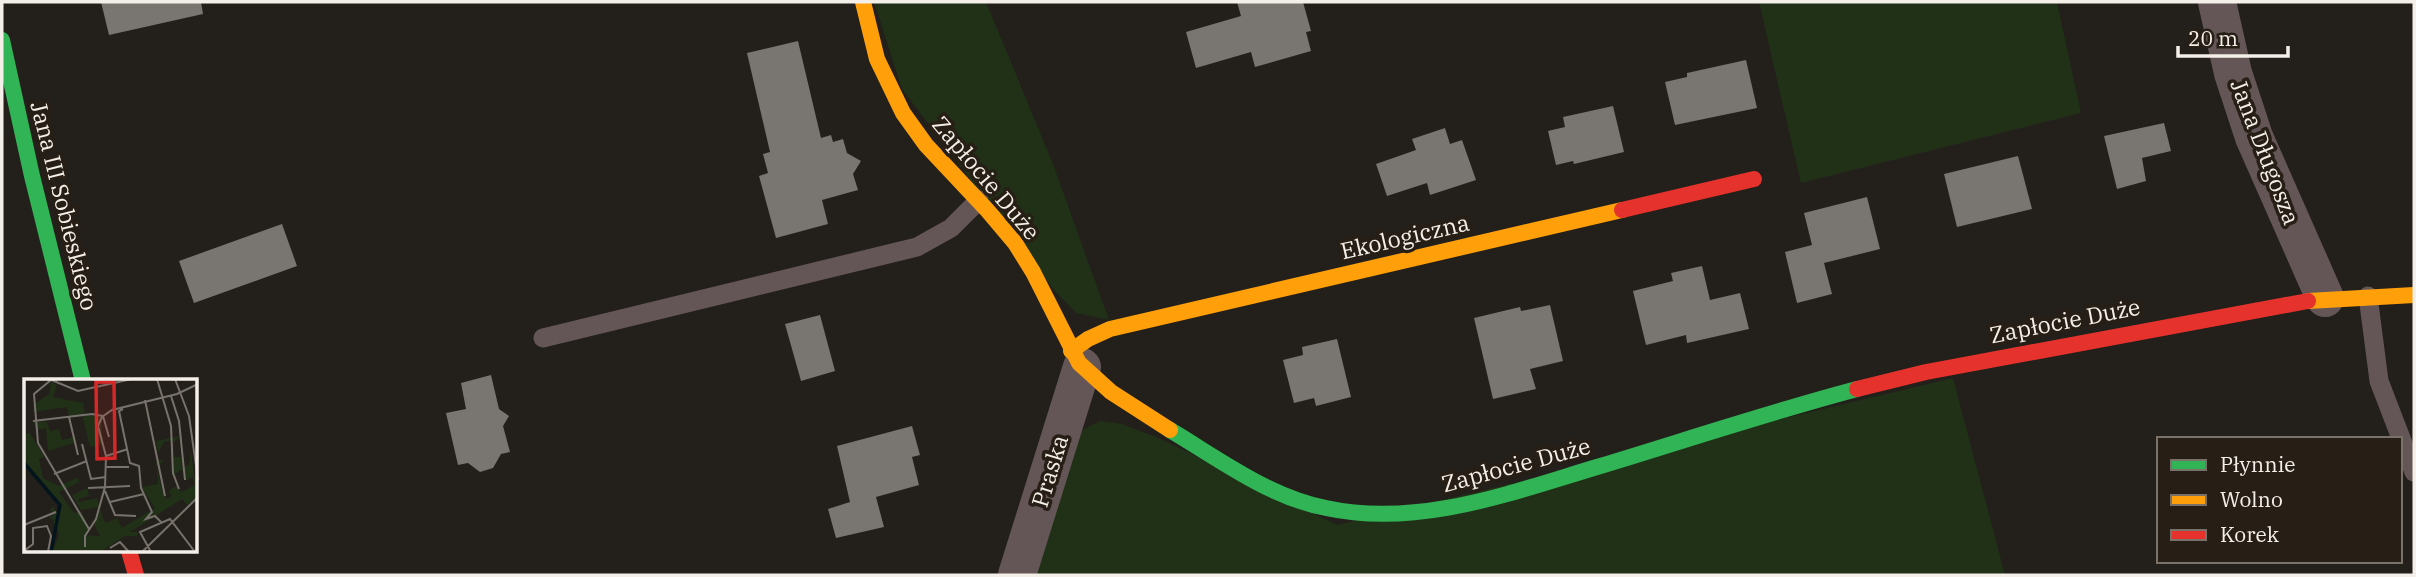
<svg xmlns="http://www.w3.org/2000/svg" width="2416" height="577" font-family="'IBM Plex Serif',serif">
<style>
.green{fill:#213118}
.building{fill:#797570}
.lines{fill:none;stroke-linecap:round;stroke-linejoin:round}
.lane{stroke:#645657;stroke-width:19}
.street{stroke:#645657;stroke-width:38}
.fast{stroke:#30b455;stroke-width:16}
.slow{stroke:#ff9f0a;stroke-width:16}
.jam{stroke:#e5322d;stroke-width:16}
.labels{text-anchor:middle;stroke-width:7;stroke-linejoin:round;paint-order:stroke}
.street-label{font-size:23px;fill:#f4efe8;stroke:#271f16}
.inset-river{fill:none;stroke:#03141d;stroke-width:3.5}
.inset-road{fill:none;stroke:#77726c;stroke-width:2}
.view{fill:#d62828;fill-opacity:0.15;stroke:#d62828;stroke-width:3.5}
.inset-edge{fill:none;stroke:#f4efe8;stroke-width:3.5}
</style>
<rect width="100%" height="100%" fill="#231f1a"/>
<!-- green -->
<g class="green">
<path d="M 874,2 L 986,2 L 1053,164 L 1109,320 L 1076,313 L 1054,290 L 902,89 Z"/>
<path d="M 1759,2 L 2057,2 L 2081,113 L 1801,183 Z"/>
<path d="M 1953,378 L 2005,575 L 1030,575 L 1070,443 L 1084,429 L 1100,421 L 1122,424 L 1161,439 L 1337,525 Z"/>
</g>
<!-- building -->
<g class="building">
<path d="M 101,2 L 201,2 L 203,14 L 109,35 Z"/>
<path d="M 1237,2 L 1303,2 L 1311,31 L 1306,32 L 1311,51 L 1255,67 L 1251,52 L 1196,68 L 1186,32 L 1241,16 Z"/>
<path d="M 798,41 L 821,138 L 831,135 L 833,142 L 843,139 L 847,153 L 861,161 L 853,174 L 858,190 L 822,200 L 828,224 L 776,238 L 759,176 L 768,173 L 763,154 L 770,152 L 747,53 Z"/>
<path d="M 1746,60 L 1757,108 L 1675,125 L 1665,82 L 1687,77 L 1687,73 Z"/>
<path d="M 1613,106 L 1624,152 L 1574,164 L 1573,161 L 1556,165 L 1548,131 L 1565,127 L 1563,117 Z"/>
<path d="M 2164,123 L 2171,151 L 2142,158 L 2146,181 L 2117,189 L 2104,136 Z"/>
<path d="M 1445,128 L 1450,144 L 1462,140 L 1476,180 L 1430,195 L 1427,183 L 1387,196 L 1376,164 L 1416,150 L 1412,139 Z"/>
<path d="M 2018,156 L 2032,209 L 1957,227 L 1944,174 Z"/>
<path d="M 1867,197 L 1880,249 L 1824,263 L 1832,294 L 1797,303 L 1785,252 L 1812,245 L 1804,213 Z"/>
<path d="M 282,224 L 297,266 L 194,303 L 179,261 Z"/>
<path d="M 1702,266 L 1710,300 L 1740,293 L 1749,329 L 1687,343 L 1686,335 L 1646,345 L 1633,291 L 1673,281 L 1671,273 Z"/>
<path d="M 1550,305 L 1563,361 L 1530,369 L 1536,389 L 1493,399 L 1474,318 L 1520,307 L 1521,311 Z"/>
<path d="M 820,315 L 835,371 L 801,381 L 785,324 Z"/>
<path d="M 1337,339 L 1351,397 L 1316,406 L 1314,398 L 1294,403 L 1283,360 L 1303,355 L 1302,347 Z"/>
<path d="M 491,375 L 499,409 L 509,416 L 503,426 L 510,452 L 501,454 L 493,468 L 480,472 L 468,463 L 458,465 L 446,413 L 466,409 L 461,383 Z"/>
<path d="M 912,426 L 920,455 L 912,457 L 919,485 L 876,497 L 884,527 L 836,538 L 828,509 L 850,502 L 837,446 Z"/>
</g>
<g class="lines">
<!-- lane -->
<g class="lane">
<path d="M 2368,296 L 2379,381 L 2414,472"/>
<path d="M 543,338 L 917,247 L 951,228 L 979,200"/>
</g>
<!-- street -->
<g class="street">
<path d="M 2217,2 L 2233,73 L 2254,137 L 2325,298"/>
<path d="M 1017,575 L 1082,367"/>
</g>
<!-- fast -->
<g class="fast">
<path d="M 2,40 L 32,176 L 83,381"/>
<path d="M 1170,430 C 1219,459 1269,497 1326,508 C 1418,528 1510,493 1597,467 C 1683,441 1770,412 1857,389"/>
</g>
<!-- slow -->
<g class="slow">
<path d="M 863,2 L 877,59 L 903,113 L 926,145 L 988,211 L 1015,243 L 1033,272 L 1079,363 L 1111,392 L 1170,430"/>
<path d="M 2308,301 L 2414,295"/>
<path d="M 1071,351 L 1088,339 L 1110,329 L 1622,210"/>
</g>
<!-- jam -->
<g class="jam">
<path d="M 1622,210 L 1754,179"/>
<path d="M 1857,389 L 1926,372 L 2308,301"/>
<path d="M 129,551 L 136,575"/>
</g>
</g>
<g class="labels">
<!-- street labels -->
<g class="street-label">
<text transform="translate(2265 152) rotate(69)" y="8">Jana Długosza</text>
<text transform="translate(986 178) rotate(50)" y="8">Zapłocie Duże</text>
<text transform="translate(64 206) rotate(76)" y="8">Jana III Sobieskiego</text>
<text transform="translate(1405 237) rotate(-13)" y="8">Ekologiczna</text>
<text transform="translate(2065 321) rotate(-11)" y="8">Zapłocie Duże</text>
<text transform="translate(1516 465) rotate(-15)" y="8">Zapłocie Duże</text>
<text transform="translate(1050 471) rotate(-73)" y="8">Praska</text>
</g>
</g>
<!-- overview -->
<g transform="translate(24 379)">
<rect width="173" height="173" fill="#231f1a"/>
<path d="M 27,3 L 33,6 L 29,18 L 59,24 L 61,36 L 77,37 L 79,65 L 66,68 L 58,36 L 45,38 L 43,28 L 9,33 L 9,26 L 25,15 ZM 10,43 L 23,43 L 26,52 L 35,50 L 38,61 L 49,58 L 50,64 L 24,72 L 22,49 L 12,51 ZM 6,54 L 20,78 L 15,80 L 19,99 L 35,107 L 54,98 L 55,103 L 35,113 L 50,134 L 57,132 L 65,150 L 61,156 L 76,157 L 70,145 L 76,130 L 81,144 L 93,139 L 98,149 L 131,129 L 117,108 L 134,105 L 132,81 L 140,81 L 133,89 L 137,107 L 143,106 L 137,109 L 143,120 L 147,117 L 145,111 L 153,107 L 157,113 L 171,106 L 169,98 L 162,101 L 158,90 L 150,96 L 149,61 L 140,63 L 134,74 L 132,62 L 156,57 L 150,63 L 150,78 L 157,78 L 158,89 L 165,86 L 167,71 L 173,118 L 163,126 L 158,120 L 106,153 L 114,153 L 113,157 L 101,157 L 76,173 L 28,173 L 35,157 L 32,144 L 32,156 L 25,173 L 30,154 L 30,141 L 25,139 L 31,135 L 26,131 L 29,127 L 33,134 L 32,142 L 37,126 L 0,82 L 0,55 ZM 63,109 L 65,117 L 54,120 L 55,123 L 73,119 L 75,128 L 57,131 L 48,116 Z" fill="#213118"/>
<path class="inset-river" d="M 0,84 L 36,126 L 27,173"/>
<path class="inset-road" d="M 25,0 L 54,12 L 108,0M 133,0 L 147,47 L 149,94 L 155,110M 151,0 L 165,37 L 174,101M 27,1 L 10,15 L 14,64 L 65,150M 147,17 L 155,42 L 161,101M 121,21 L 141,117M 99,30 L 95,32 L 106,84 L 115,87 L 117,109 L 128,133 L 122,140 L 131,137 L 137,143M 79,37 L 85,58M 45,38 L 54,76M 9,42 L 68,35 L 79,37M 58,65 L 67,100 L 82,98M 82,77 L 104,70M 82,88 L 105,88M 30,95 L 63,82M 64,109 L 106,107M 81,112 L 91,136 L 112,137M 86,123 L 120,115M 0,146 L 32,133M 61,168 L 61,157 L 72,140 L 81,108 L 82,77 L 74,47 L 78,38 L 88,31 L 153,15 L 174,5M 86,169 L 96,163 L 105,173M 0,172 L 9,165 L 9,149 L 23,147 L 27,157 L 24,173M 118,173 L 174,118M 127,173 L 116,153 L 146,140 L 171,173"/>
<path class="view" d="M 72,3 L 90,3 L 91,79 L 73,80 Z"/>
<rect width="173" height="173" class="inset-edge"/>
</g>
<!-- border -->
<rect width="2416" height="577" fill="none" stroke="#f4efe8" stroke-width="7"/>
<!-- legend -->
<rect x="2157" y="437" width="245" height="126" fill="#271f16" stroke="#79726a" stroke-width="2"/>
<rect x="2171" y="460" width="35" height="10" fill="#30b455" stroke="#79726a" stroke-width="2"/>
<text x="2220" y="472" font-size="21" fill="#f4efe8">Płynnie</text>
<rect x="2171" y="495" width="35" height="10" fill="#ff9f0a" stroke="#79726a" stroke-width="2"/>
<text x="2220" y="507" font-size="21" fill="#f4efe8">Wolno</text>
<rect x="2171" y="530" width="35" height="10" fill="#e5322d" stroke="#79726a" stroke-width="2"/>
<text x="2220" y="542" font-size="21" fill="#f4efe8">Korek</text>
<!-- scale -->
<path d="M2178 46v10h110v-10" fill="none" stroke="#f4efe8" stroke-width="3.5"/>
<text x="2188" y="46" font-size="21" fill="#f4efe8" stroke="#271f16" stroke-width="5" paint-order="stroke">20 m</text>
</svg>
